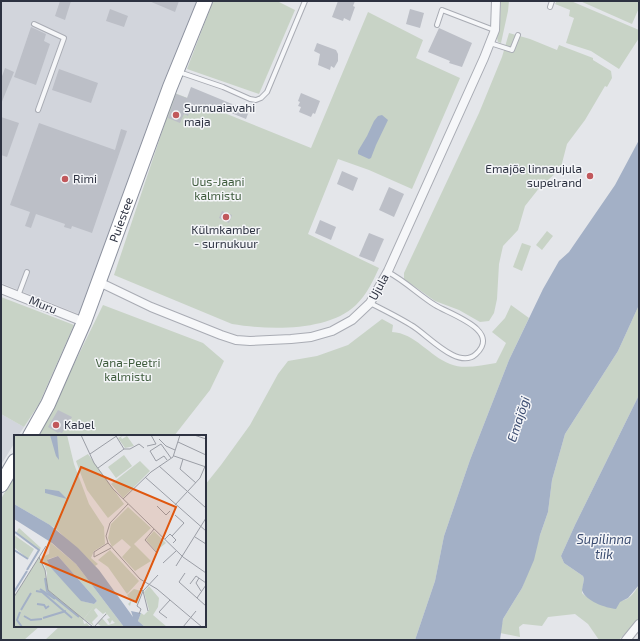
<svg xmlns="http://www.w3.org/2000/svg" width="640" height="641" font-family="'Exo 2',sans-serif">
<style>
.built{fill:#d2d5dc}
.green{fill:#c8d3c6}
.water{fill:#a3b0c6}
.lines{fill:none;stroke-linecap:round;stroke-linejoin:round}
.stream{stroke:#a3b0c6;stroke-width:2.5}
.building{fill:#bcbfc7}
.lane-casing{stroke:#a9acb4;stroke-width:6}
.street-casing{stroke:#a9acb4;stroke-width:10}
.highway-casing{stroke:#8d929f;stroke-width:16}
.lane{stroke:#f6f7f9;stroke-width:4}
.street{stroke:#f6f7f9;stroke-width:8}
.highway{stroke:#fff;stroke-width:14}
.poi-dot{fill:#c1585c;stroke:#f4f5f8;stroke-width:1.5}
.labels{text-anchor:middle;stroke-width:3;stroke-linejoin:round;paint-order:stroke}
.poi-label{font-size:12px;fill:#2d3241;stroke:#f4f5f8;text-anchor:start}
.park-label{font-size:12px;fill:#3e5b3c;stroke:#f4f5f8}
.street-label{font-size:12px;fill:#2d3241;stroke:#f4f5f8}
.water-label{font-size:13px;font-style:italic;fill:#3c4d71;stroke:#f4f5f8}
.inset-river{fill:none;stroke:#a3b0c6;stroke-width:2}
.inset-road{fill:none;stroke:#9b9ea6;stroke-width:1}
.view{fill:#df570f;fill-opacity:0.15;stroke:#df570f;stroke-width:2}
.inset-edge{fill:none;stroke:#2d3241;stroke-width:2}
</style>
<rect width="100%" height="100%" fill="#e4e6ea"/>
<!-- built -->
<g class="built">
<path d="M 1,1 L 201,1 L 81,315 L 1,283 Z"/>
<path d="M 1,414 L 24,427 L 18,436 L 15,436 L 15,442 L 1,465 Z"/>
</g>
<!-- green -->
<g class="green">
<path d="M 213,1 L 277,1 L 295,10 L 259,94 L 187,69 Z"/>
<path d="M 501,1 L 509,1 L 508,11 L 501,43 L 498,42 L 497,38 L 500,21 Z"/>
<path d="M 557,1 L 571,1 L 639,30 L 639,38 L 619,69 L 591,51 L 566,43 L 574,18 L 569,16 L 570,10 L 555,4 Z"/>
<path d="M 580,1 L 639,1 L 639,8 L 632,24 Z"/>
<path d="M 368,12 L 423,40 L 416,58 L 460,78 L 412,189 L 369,170 L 338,159 L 308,234 L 379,268 C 373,281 367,294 356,305 C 328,332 268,330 232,324 L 114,275 L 175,93 L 311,148 Z"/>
<path d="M 509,33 L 530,39 L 557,50 L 559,45 L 593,58 L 593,60 L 611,71 L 612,78 L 607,87 L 605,86 L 585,120 L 567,144 L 561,167 L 556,173 L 540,187 L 525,206 L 518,230 L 503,246 L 499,264 L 497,299 L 494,313 L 489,321 L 480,322 L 459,310 L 435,301 L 404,279 L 404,273 L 479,113 L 502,57 Z"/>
<path d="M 547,231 L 553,236 L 542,250 L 536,245 Z"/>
<path d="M 522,243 L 531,246 L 522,271 L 513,267 Z"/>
<path d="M 1,297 L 74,325 L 39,404 L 24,427 L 1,414 Z"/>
<path d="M 103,305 L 203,343 L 224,361 L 210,390 L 174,436 L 37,436 L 50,413 Z"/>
<path d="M 511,305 L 529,318 L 509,360 L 470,460 L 444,536 L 435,581 L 415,640 L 45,640 L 60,626 L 205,626 L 205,485 L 221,465 L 250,425 L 278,374 L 288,361 L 317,356 L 348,345 L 382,319 L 393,325 L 392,332 C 415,333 429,356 450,364 C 464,370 481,365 496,363 L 506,343 L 492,332 L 505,318 Z"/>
<path d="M 639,305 L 639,395 L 575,525 L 561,556 L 564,563 L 583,576 L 584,579 L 582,593 C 589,602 617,604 627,599 C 632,596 636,590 639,585 L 639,619 L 619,640 L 599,640 L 588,624 L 575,614 L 548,617 L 542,626 L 523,624 L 519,627 L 520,637 L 500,633 L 503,619 L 522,588 L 540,535 L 548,512 L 552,480 L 565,434 L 618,351 Z"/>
<path d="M 15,474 L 15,626 L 40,626 L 24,640 L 1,640 L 1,499 Z"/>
</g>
<!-- water -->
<g class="water">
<path d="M 382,115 L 388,120 L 376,145 L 371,158 L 369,159 L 358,154 L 358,151 L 367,136 L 374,121 L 378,116 Z"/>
<path d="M 639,140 L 639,305 L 618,351 L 565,434 L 552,480 L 548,512 L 540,535 L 534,560 L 522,588 L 503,619 L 500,640 L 415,640 L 435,581 L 444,536 L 470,460 L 509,360 L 543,289 L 559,261 L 569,252 L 615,185 Z"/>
<path d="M 639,395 L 639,585 L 628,598 L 620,602 L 616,609 C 606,608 585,601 582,590 L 584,579 L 583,576 L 564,563 L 561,556 L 575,525 Z"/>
</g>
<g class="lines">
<!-- stream -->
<path class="stream" d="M 638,640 L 639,639"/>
</g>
<!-- building -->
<g class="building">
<path d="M 60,1 L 71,1 L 65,20 L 55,16 Z"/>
<path d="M 149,1 L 179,1 L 175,12 Z"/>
<path d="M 338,1 L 355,1 L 353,6 L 355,7 L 350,21 L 344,18 L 343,21 L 332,17 Z"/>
<path d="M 110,9 L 128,16 L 124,27 L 106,21 Z"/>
<path d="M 410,9 L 424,13 L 420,28 L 406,24 Z"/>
<path d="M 31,27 L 46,34 L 44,41 L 50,44 L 36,85 L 14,77 Z"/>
<path d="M 439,28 L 472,43 L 462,67 L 449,63 L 450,61 L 428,52 Z"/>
<path d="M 317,43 L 336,50 L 338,54 L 338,61 L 334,68 L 331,66 L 330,70 L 318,65 L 320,54 L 314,51 Z"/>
<path d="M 5,68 L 14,72 L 1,104 L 1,79 Z"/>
<path d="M 59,69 L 98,83 L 91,103 L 52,90 Z"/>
<path d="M 191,87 L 249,111 L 246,119 L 209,104 L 206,112 L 196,108 L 195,110 L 191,108 L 188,116 L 184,114 L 180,123 L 168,118 L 176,94 L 187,98 Z"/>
<path d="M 301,93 L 320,101 L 315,114 L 313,113 L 311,117 L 299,112 L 301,107 L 298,106 L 300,102 L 298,101 Z"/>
<path d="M 1,117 L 19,123 L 7,157 L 1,155 Z"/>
<path d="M 39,123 L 115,150 L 121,129 L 127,131 L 92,233 L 72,226 L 71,229 L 64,227 L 65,224 L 36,214 L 31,228 L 25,226 L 30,212 L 10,205 Z"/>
<path d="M 342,171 L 358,178 L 353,191 L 337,184 Z"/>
<path d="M 389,187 L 404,194 L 394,217 L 379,210 Z"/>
<path d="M 222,211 L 232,215 L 229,223 L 219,218 Z"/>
<path d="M 320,220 L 336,227 L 331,240 L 315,233 Z"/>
<path d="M 369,233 L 384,239 L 374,262 L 359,256 Z"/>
<path d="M 58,410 L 72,417 L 62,433 L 59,432 L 58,433 L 48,427 Z"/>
</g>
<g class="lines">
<defs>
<g id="lane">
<path d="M 550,7 L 552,1"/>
<path d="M 34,24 L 64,38 L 38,110"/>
<path d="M 437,25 L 442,10 L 494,30"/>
<path d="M 490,43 L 512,50 L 518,35"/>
<path d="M 179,72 L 223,87 L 250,99 L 256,100 L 261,98 L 267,92 L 305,1"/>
<path d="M 18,296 L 27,272"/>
<path d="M 370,303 C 384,310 398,317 411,325 C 426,333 458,371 476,354 C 502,330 449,314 435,305 C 419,295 405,281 388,272"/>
</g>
<g id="street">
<path d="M 99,282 L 151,307 L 221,335 L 236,340 L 250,341 L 291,339 L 311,337 L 332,331 L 352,320 L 370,303 L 388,271 L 484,58 L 495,30 L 496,1"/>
<path d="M 1,289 L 84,322"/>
<path d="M 626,640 L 639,624"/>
</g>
<g id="highway">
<path id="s1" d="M 30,436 L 48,404 L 84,322 L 170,87 L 205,1"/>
<path d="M 1,485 L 15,461"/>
</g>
</defs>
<!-- lane casing -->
<use href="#lane" class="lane-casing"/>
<!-- street casing -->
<use href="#street" class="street-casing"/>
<!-- highway casing -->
<use href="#highway" class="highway-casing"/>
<!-- lane -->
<use href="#lane" class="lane"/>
<!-- street -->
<use href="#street" class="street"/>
<!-- highway -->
<use href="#highway" class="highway"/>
</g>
<!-- markers -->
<g class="poi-dot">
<circle cx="176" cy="115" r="4"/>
<circle cx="590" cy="176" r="4"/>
<circle cx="65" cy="179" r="4"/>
<circle cx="226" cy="217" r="4"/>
<circle cx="56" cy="425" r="4"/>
</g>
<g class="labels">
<!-- poi labels -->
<g class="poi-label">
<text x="184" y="112">Surnuaiavahi<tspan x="184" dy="14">maja</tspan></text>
<text x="582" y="173" text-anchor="end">Emajõe linnaujula<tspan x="582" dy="14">supelrand</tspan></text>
<text x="73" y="183">Rimi</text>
<text x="226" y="234" text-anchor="middle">Külmkamber<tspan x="226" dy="14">- surnukuur</tspan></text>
<text x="64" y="429">Kabel</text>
</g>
<!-- park labels -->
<g class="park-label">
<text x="218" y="186">Uus-Jaani<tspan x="218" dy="14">kalmistu</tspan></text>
<text x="128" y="367">Vana-Peetri<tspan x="128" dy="14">kalmistu</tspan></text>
</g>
<!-- street labels -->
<g class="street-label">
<text dy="4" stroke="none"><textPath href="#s1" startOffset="235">Puiestee</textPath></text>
<text transform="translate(379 287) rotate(-61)" y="4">Ujula</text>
<text transform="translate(43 305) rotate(22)" y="4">Muru</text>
</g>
<!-- water labels -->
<g class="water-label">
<text transform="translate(518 419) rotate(-72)" y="5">Emajõgi</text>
<text x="604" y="544">Supilinna<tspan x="604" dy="15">tiik</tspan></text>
</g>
</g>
<!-- overview -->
<g transform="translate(14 435)">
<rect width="192" height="192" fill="#e4e6ea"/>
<path d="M 0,0 L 53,0 L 60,29 L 75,69 L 90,92 L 91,109 L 80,116 L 77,123 L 84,129 L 81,131 L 41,93 L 0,69 ZM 110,0 L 107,2 L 108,4 L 113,1 L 120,11 L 111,13 L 104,3 ZM 74,19 L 110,69 L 94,83 L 73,55 L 66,37 L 62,26 ZM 110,20 L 118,31 L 102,43 L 94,32 ZM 126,26 L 136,36 L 109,63 L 97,49 ZM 114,72 L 137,93 L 120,109 L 137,126 L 121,136 L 108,122 L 117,112 L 108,104 L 98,112 L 94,103 L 97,89 ZM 5,93 L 27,113 L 25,115 L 2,98 ZM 140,96 L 152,108 L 142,116 L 132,105 ZM 0,100 L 20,114 L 14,124 L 1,113 ZM 36,107 L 62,129 L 110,192 L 88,192 L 84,189 L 82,191 L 88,183 L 94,190 L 101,188 L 98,185 L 96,189 L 93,184 L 96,183 L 93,179 L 91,181 L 92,177 L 89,179 L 82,173 L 80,175 L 84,181 L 78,187 L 80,191 L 70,184 L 83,167 L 69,185 L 70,189 L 73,188 L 76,192 L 0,192 L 0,158 L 2,159 L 25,122 L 31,135 L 33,151 L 33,138 L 28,122 L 35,119 ZM 44,121 L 79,161 L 83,166 L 80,169 L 68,166 L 37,133 L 34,124 ZM 96,115 L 125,146 L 113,159 L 94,132 L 84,125 ZM 135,151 L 145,163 L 144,172 L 139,180 L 153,192 L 131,192 L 124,186 L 127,178 L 130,180 L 135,175 L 130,157 ZM 120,154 L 127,156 L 124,159 L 128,156 L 123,169 L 118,164 L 116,171 L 114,169 L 117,166 L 113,160 Z" fill="#c8d3c6" fill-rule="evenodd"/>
<path d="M 36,0 L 43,0 L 45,25 L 42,21 ZM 31,54 L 45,56 L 53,64 L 31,58 ZM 0,69 L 36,90 L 64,113 L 85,135 L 119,182 L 117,176 L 127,178 L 124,186 L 131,192 L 110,192 L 62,129 L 38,108 L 0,84 ZM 44,121 L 79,161 L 83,166 L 80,169 L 67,166 L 37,133 L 33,125 Z" fill="#a3b0c6"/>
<path class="inset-river" d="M 1,97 L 25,115 L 13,135M 0,115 L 14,124M 31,143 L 33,156 L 65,182M 26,154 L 41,164M 22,156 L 28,157 L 58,183M 0,157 L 13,136M 23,169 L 30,170 L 32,173 L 35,171M 7,175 L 17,158M 6,177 L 3,185 L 8,192M 10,181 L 17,185 L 28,184M 29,183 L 52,176"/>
<path class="inset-road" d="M 67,0 L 80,28 L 99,54 L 169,122 L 192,138M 180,0 L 192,4M 145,4 L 152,11 L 161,15M 164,7 L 192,20M 133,11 L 142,9 L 137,0M 110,14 L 116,14 L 125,9 L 130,13M 136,16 L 147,9 L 157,23M 136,16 L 142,26 L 150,21 L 153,25M 76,19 L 104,0M 160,21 L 192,32M 169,24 L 166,34 L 182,48M 145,31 L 192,73M 84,33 L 110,14 L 102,1M 131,42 L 192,96M 109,64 L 137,37 L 159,22 L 166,0M 114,69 L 96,88 L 92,101 L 94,108 L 126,144 L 143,154 L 188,192M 161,70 L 186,43 L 192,29M 143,71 L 152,80 L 156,76M 140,94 L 131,105 L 143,118M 158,101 L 170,88 L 161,80M 181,102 L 192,109M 151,104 L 156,99 L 162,105 L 159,108M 94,108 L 80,117 L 80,122 L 97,113M 25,122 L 31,135 L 34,155 L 79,192M 149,128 L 162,116M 162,131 L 192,83M 171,138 L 165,147 L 192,171M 185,143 L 182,148 L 187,156M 176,149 L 182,141 L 192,148M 126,153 L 129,156 L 144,140M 129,156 L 134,176M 0,162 L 32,111M 183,163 L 192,150M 125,179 L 127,174 L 123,171 L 129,156M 153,183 L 145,177 L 156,165M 80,192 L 92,179M 169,192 L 182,176"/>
<path class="view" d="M 67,32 L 162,72 L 122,167 L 27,127 Z"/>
<rect width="192" height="192" class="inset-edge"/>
</g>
<!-- border -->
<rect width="640" height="641" fill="none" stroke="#2d3241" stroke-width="4"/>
</svg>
